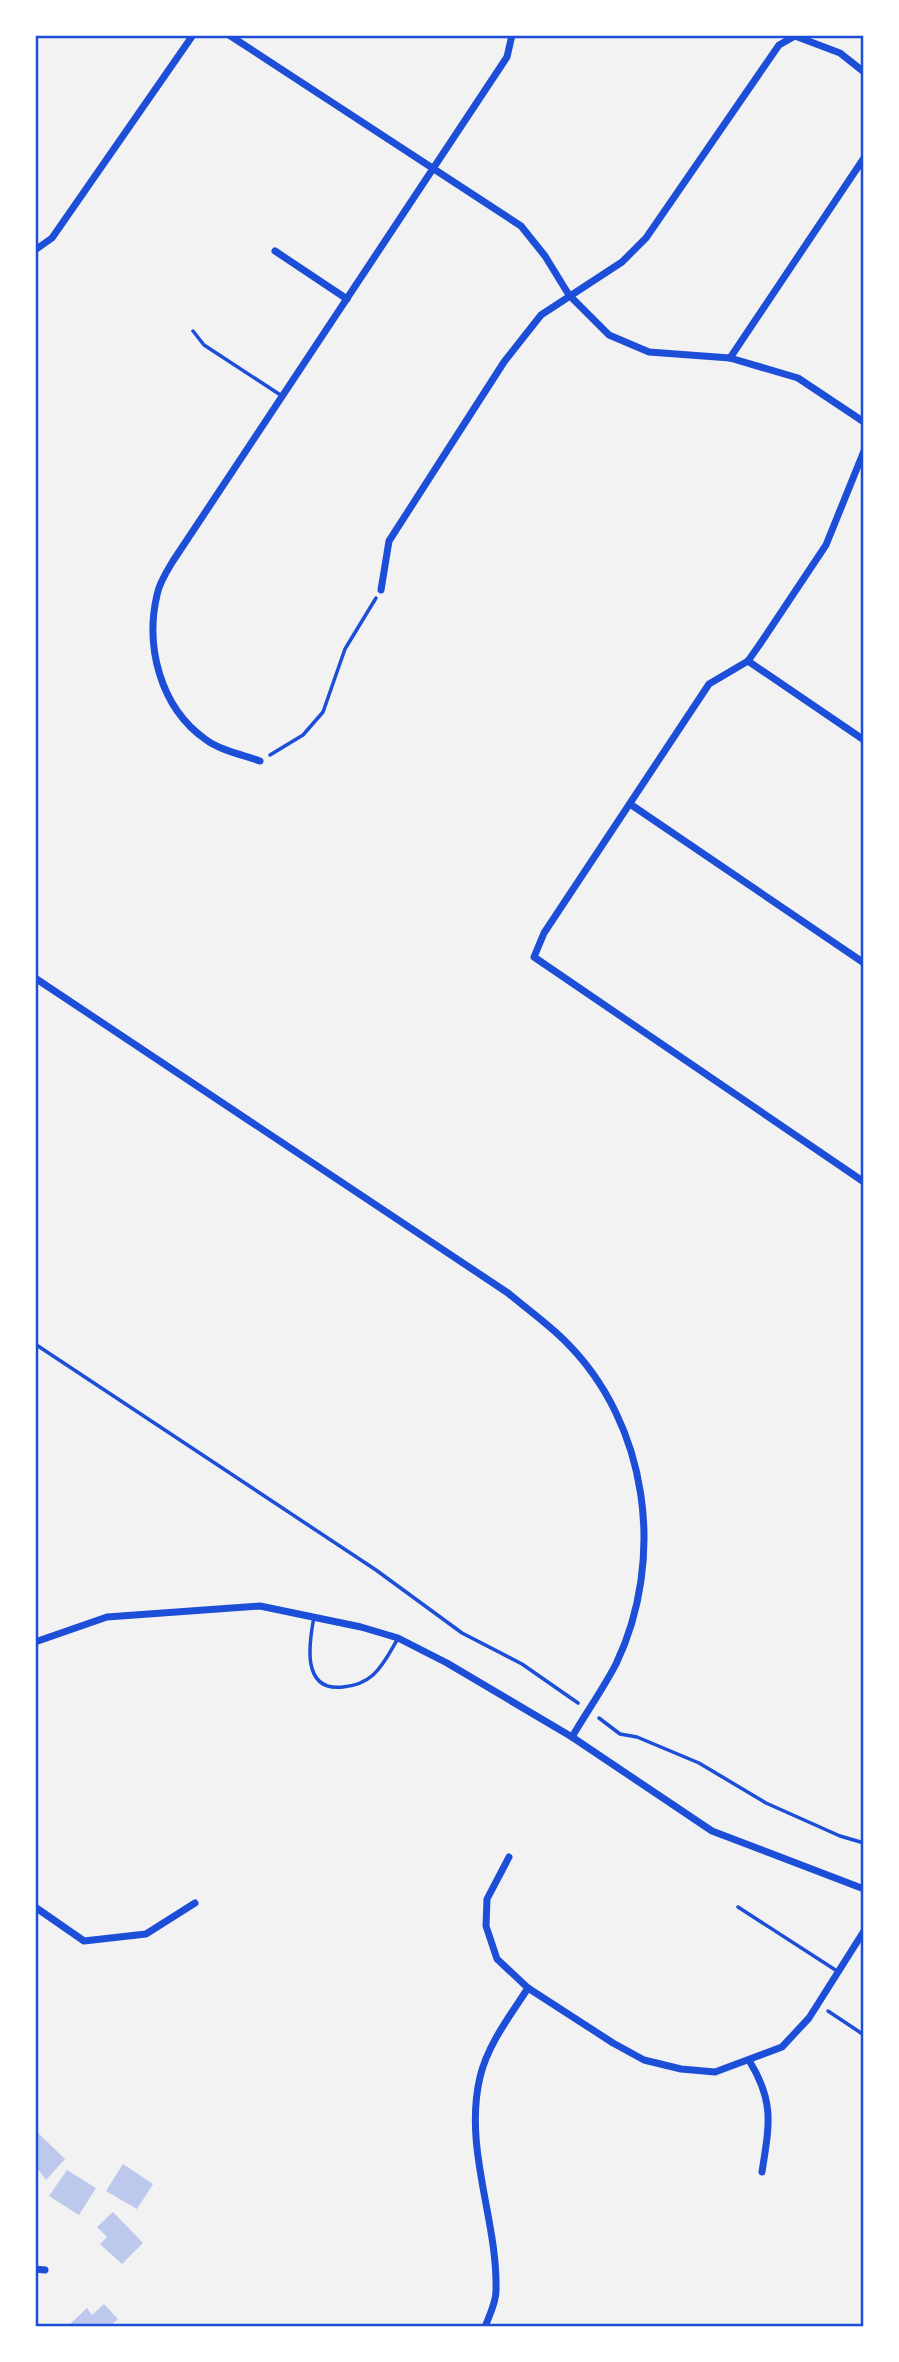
<svg xmlns="http://www.w3.org/2000/svg" width="899" height="2362" font-family="'PT Serif',serif">
<style>
.building{fill:#bdc9ec}
.lines{fill:none;stroke-linecap:round;stroke-linejoin:round}
.path{stroke:#1d4ed8;stroke-width:3.5}
.service{stroke:#1d4ed8;stroke-width:3.5}
.minor{stroke:#1d4ed8;stroke-width:7}
.neatline{fill:none;stroke:#1d4ed8;stroke-width:2.5}
</style>
<rect width="100%" height="100%" fill="#f2f2f2"/>
<!-- building -->
<g class="building">
<path d="M 37,2132 L 65,2159 L 46,2180 L 35,2165 Z"/>
<path d="M 123,2164 L 153,2184 L 137,2209 L 106,2191 Z"/>
<path d="M 67,2170 L 96,2188 L 79,2215 L 49,2196 Z"/>
<path d="M 113,2212 L 143,2243 L 122,2264 L 100,2244 L 107,2237 L 97,2227 Z"/>
<path d="M 104,2304 L 118,2319 L 109,2327 L 69,2325 L 87,2308 L 92,2315 Z"/>
</g>
<g class="lines">
<!-- path -->
<g class="path">
<path d="M 270,755 L 303,735 L 323,712 L 345,649 L 376,598"/>
<path d="M 35,1344 L 376,1570 L 462,1633 L 522,1664 L 578,1703"/>
<path d="M 599,1718 L 620,1734 L 637,1737 L 699,1763 L 766,1803 L 840,1836 L 864,1843"/>
<path d="M 828,2011 L 864,2035"/>
</g>
<!-- service -->
<g class="service">
<path d="M 193,331 L 204,345 L 282,396"/>
<path d="M 314,1617 C 309,1643 301,1692 343,1687 C 354,1686 364,1683 373,1675 C 384,1665 390,1652 397,1640"/>
<path d="M 738,1907 L 837,1971"/>
</g>
<!-- minor -->
<g class="minor">
<path d="M 229,35 L 521,226 L 545,256 L 569,295 L 609,335 L 649,352 L 730,358 L 798,378 L 864,422"/>
<path d="M 35,250 L 52,238 L 193,35"/>
<path d="M 275,251 L 347,299"/>
<path d="M 730,358 L 864,158"/>
<path d="M 864,451 L 826,545 L 760,644 L 748,661 L 709,684 L 544,933 L 534,957 L 864,1182"/>
<path d="M 381,590 L 389,541 L 504,362 L 541,315 L 622,262 L 646,238 L 779,45 L 795,36 L 840,53 L 864,72"/>
<path d="M 748,661 L 864,740"/>
<path d="M 260,761 C 243,755 219,750 205,739 C 160,707 145,646 157,595 C 159,583 167,571 173,561 L 507,57 L 512,35"/>
<path d="M 630,804 L 864,963"/>
<path d="M 35,978 L 508,1293 C 527,1309 548,1324 565,1341 C 649,1424 666,1559 616,1664 C 603,1689 586,1713 572,1737"/>
<path d="M 35,1642 L 107,1617 L 260,1606 L 361,1627 L 398,1638 L 447,1663 L 572,1737 L 712,1831 L 864,1889"/>
<path d="M 509,1857 L 487,1899 L 486,1926 L 497,1959 L 528,1988 L 613,2043 L 644,2060 L 681,2069 L 715,2072 L 782,2047 L 809,2018 L 864,1931"/>
<path d="M 35,1907 L 84,1941 L 146,1934 L 195,1903"/>
<path d="M 750,2062 C 775,2103 769,2126 762,2172"/>
<path d="M 35,2269 L 45,2270"/>
<path d="M 485,2327 C 489,2316 496,2303 496,2291 C 498,2220 463,2149 480,2077 C 488,2044 510,2016 528,1988"/>
</g>
</g>
<!-- border -->
<rect width="899" height="2362" fill="none" stroke="#ffffff" stroke-width="74"/>
<rect x="37" y="37" width="825" height="2288" class="neatline"/>
</svg>
